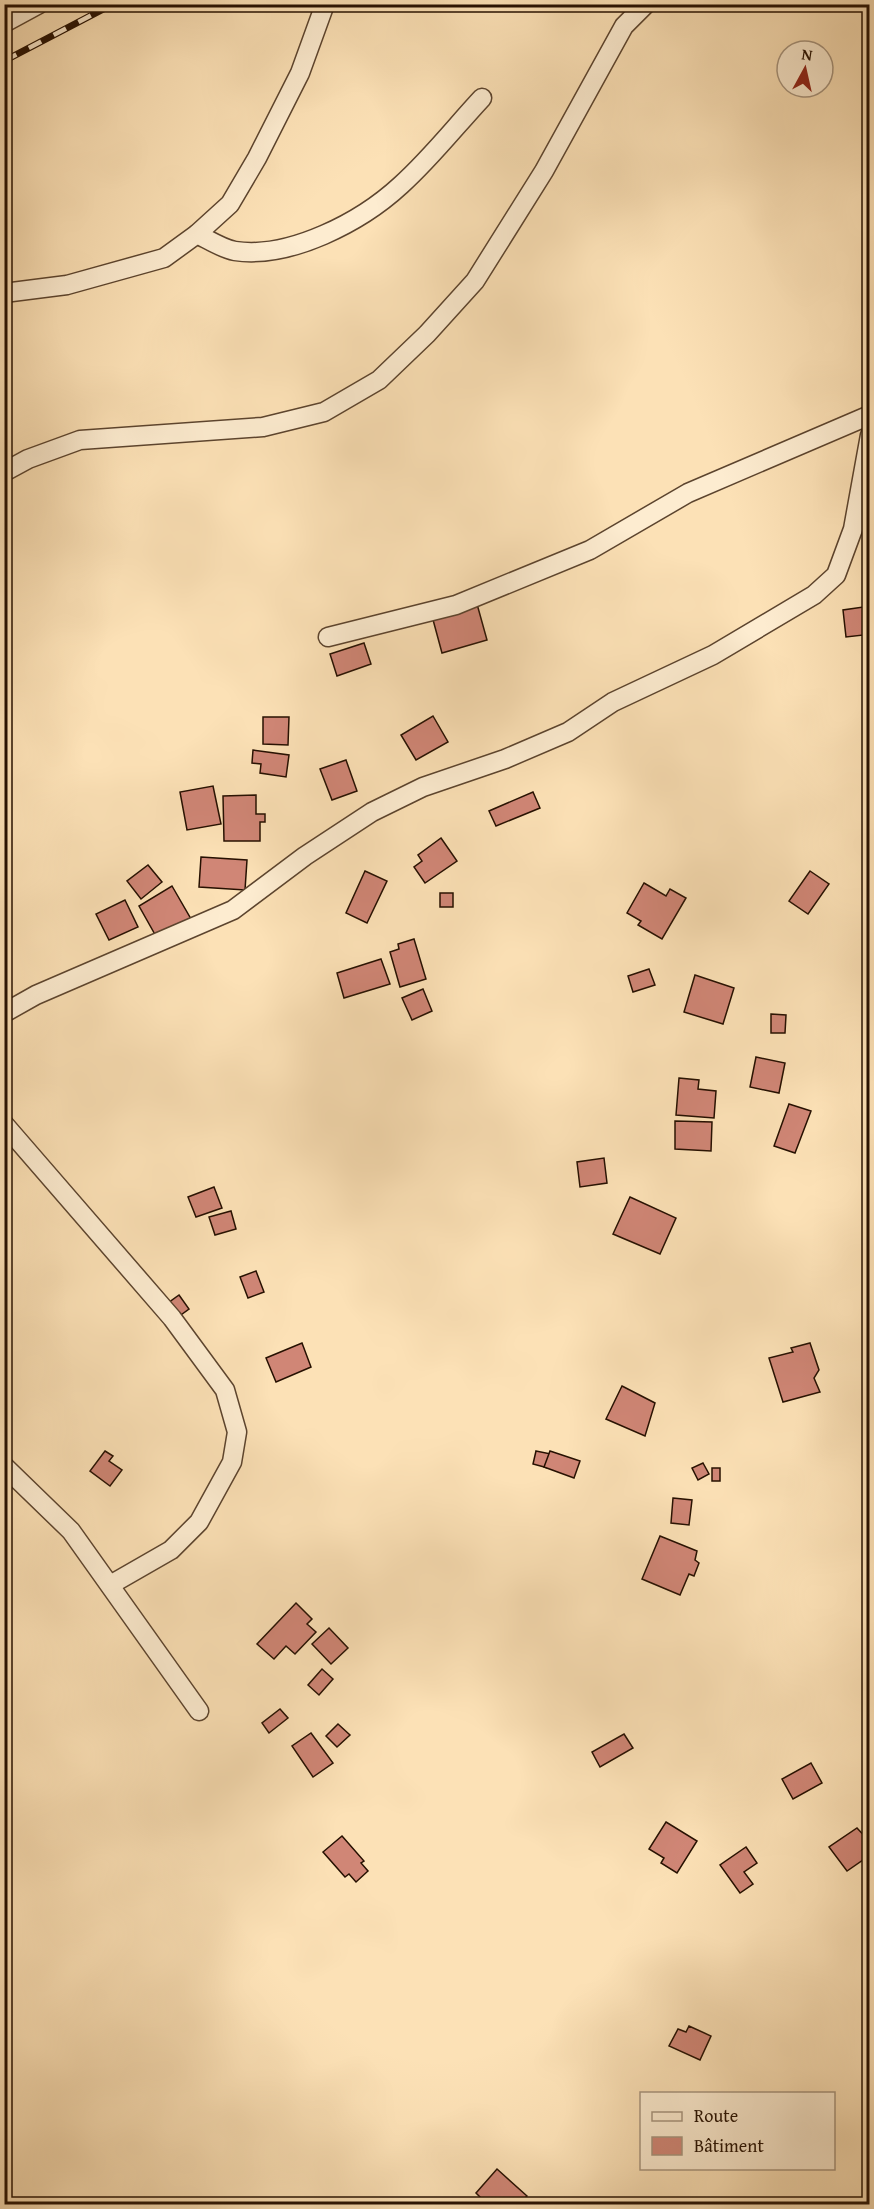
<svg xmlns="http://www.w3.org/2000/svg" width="874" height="2209" font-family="'Gentium Book Plus',serif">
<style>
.building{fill:#d08676;stroke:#261001;stroke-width:1.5}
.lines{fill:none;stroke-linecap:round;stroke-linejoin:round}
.street-casing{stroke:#5c442e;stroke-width:21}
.street{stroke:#fdecd0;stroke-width:18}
.rail-casing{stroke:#261001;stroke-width:7}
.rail{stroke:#fdecd0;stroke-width:4.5;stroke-dasharray:14;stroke-linecap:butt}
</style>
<rect width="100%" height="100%" fill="#fce1b6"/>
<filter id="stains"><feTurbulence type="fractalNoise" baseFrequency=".00333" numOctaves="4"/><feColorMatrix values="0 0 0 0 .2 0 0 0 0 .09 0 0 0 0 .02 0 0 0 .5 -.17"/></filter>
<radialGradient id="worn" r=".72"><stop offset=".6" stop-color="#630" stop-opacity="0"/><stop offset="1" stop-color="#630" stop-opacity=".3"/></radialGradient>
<!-- building -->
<g class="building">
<path d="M 477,604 L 487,640 L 442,653 L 432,616 Z"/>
<path d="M 870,606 L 870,643 L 864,644 L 863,635 L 846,637 L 843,610 Z"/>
<path d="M 364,643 L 371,664 L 337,676 L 330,654 Z"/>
<path d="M 433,716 L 448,742 L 416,760 L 401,735 Z"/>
<path d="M 263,717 L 289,717 L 288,745 L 263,744 Z"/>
<path d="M 253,750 L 289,755 L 286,777 L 260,773 L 261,764 L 252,763 Z"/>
<path d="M 346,760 L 357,791 L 332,800 L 320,769 Z"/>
<path d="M 213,786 L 221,824 L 187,830 L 180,792 Z"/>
<path d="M 533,792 L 540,808 L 496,826 L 489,811 Z"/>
<path d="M 256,795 L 256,814 L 265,814 L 265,822 L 260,822 L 260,841 L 224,841 L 223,796 Z"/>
<path d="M 441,838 L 457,861 L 425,883 L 414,867 L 422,861 L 418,855 Z"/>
<path d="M 201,857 L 247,860 L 245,890 L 199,887 Z"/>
<path d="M 148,865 L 162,882 L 141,899 L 127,881 Z"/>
<path d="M 365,871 L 387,881 L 367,923 L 346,913 Z"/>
<path d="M 810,871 L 829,884 L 808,914 L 789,901 Z"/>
<path d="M 644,883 L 666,896 L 670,889 L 686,898 L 662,939 L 638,925 L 641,921 L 627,913 Z"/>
<path d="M 172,886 L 191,919 L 157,938 L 139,906 Z"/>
<rect x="440" y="893" width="13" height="14"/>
<path d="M 125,900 L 138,927 L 109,940 L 96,914 Z"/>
<path d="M 414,939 L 426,979 L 400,987 L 390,952 L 399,949 L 398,944 Z"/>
<path d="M 381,959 L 390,984 L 344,998 L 337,973 Z"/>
<path d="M 649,969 L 655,985 L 633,992 L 628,976 Z"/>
<path d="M 695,975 L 734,988 L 723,1024 L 684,1012 Z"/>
<path d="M 423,989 L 432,1011 L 412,1020 L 402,998 Z"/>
<path d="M 771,1014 L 786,1015 L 785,1033 L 771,1033 Z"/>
<path d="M 756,1057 L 785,1063 L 779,1093 L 750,1087 Z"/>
<path d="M 679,1078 L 699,1080 L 698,1089 L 716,1091 L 714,1118 L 676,1115 Z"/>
<path d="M 789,1104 L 811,1111 L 795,1153 L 774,1146 Z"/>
<path d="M 675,1121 L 712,1122 L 711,1151 L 675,1149 Z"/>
<path d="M 604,1158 L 607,1183 L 580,1187 L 577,1162 Z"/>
<path d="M 214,1187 L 222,1208 L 196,1217 L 188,1197 Z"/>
<path d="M 630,1197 L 676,1218 L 660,1254 L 613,1234 Z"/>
<path d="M 231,1211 L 236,1229 L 215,1235 L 209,1217 Z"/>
<path d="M 256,1271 L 264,1292 L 248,1298 L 240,1277 Z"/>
<path d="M 179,1295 L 189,1309 L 178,1317 L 168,1303 Z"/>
<path d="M 302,1343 L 311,1367 L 276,1382 L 266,1358 Z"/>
<path d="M 810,1343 L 819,1370 L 814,1378 L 820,1392 L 783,1402 L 769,1358 L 793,1352 L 791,1348 Z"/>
<path d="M 622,1386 L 655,1403 L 645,1436 L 606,1419 Z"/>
<path d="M 105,1451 L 113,1456 L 109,1461 L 122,1470 L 110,1486 L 90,1471 Z"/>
<path d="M 536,1451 L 551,1454 L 548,1468 L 533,1464 Z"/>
<path d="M 550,1451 L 580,1461 L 574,1478 L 544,1467 Z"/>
<path d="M 703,1463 L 709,1474 L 698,1480 L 692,1468 Z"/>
<rect x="712" y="1468" width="8" height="13"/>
<path d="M 673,1498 L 692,1500 L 689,1525 L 671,1523 Z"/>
<path d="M 660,1536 L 697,1551 L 695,1560 L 699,1563 L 694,1576 L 689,1574 L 680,1595 L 642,1579 Z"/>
<path d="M 296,1603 L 312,1619 L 307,1624 L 316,1632 L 295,1654 L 286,1646 L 274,1659 L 257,1644 Z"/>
<path d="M 329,1628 L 348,1648 L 331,1664 L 312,1644 Z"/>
<path d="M 322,1669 L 333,1679 L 319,1695 L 308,1685 Z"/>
<path d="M 280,1709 L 288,1718 L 269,1733 L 262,1723 Z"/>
<path d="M 338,1724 L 350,1735 L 337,1747 L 326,1736 Z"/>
<path d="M 311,1733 L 333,1763 L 313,1777 L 292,1746 Z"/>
<path d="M 624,1734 L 633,1748 L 600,1767 L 592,1752 Z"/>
<path d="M 811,1763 L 822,1783 L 793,1799 L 782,1779 Z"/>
<path d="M 666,1822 L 697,1841 L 677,1873 L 661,1863 L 664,1858 L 649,1849 Z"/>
<path d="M 857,1828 L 870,1842 L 870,1855 L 847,1871 L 829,1847 Z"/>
<path d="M 342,1836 L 364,1861 L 361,1863 L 368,1871 L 356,1882 L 349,1874 L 345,1877 L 323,1852 Z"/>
<path d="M 746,1847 L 757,1863 L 744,1872 L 753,1884 L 740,1893 L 720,1865 Z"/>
<path d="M 689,2026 L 711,2036 L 700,2060 L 669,2046 L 678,2029 L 686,2032 Z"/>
<path d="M 497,2169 L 527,2196 L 519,2204 L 487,2204 L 476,2193 Z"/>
</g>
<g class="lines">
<defs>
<g id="street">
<path d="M 4,23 L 39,4"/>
<path d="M 197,234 C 209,240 223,249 235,251 C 290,259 361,222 401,185 C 430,159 455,127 482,98"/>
<path d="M 4,293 L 67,285 L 164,258 L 197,234 L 230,204 L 257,158 L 300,73 L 325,4"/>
<path d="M 4,472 L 28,459 L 80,440 L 263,427 L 324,412 L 379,380 L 427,334 L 475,281 L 544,171 L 624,26 L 646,4"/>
<path d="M 328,637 L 456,605 L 590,550 L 688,493 L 870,415"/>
<path d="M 4,1013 L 36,995 L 233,910 L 305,856 L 372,812 L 423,787 L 505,759 L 568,732 L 613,702 L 713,655 L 814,595 L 836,575 L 853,529 L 870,435"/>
<path d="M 4,1124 L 172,1318 L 225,1390 L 237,1432 L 232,1462 L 199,1522 L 171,1550 L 110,1585"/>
<path d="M 4,1466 L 71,1531 L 199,1711"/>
</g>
</defs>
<!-- street casing -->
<use href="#street" class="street-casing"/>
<!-- street -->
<use href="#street" class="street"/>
<defs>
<path id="rail" d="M 4,61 L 113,4"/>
</defs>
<!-- rail casing -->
<use href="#rail" class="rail-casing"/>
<!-- rail -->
<use href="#rail" class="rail"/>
</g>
<!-- margin -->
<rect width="874" height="2209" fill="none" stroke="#fce1b6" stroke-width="24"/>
<rect x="6" y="6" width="862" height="2197" fill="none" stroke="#261001" stroke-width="3"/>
<rect x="12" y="12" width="850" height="2185" fill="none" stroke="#261001" stroke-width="1.5"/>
<!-- legend -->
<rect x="640" y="2092" width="195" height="78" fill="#fdecd0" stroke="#a7947d" stroke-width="1.5"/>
<rect x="652" y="2112" width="30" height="9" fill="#fdecd0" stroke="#a7947d" stroke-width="1.5"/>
<text x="694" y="2122" font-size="18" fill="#261001">Route</text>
<rect x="652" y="2137" width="30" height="18" fill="#d08676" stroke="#a7947d" stroke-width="1.5"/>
<text x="694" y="2152" font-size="18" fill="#261001">Bâtiment</text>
<!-- north arrow -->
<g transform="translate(805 69) rotate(8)"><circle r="28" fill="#fdecd0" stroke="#a7947d" stroke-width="1.5"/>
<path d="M0-4.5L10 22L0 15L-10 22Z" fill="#8f2418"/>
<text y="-9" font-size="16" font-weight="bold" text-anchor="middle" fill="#261001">N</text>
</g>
<rect width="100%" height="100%" filter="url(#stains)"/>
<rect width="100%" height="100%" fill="url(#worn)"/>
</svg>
